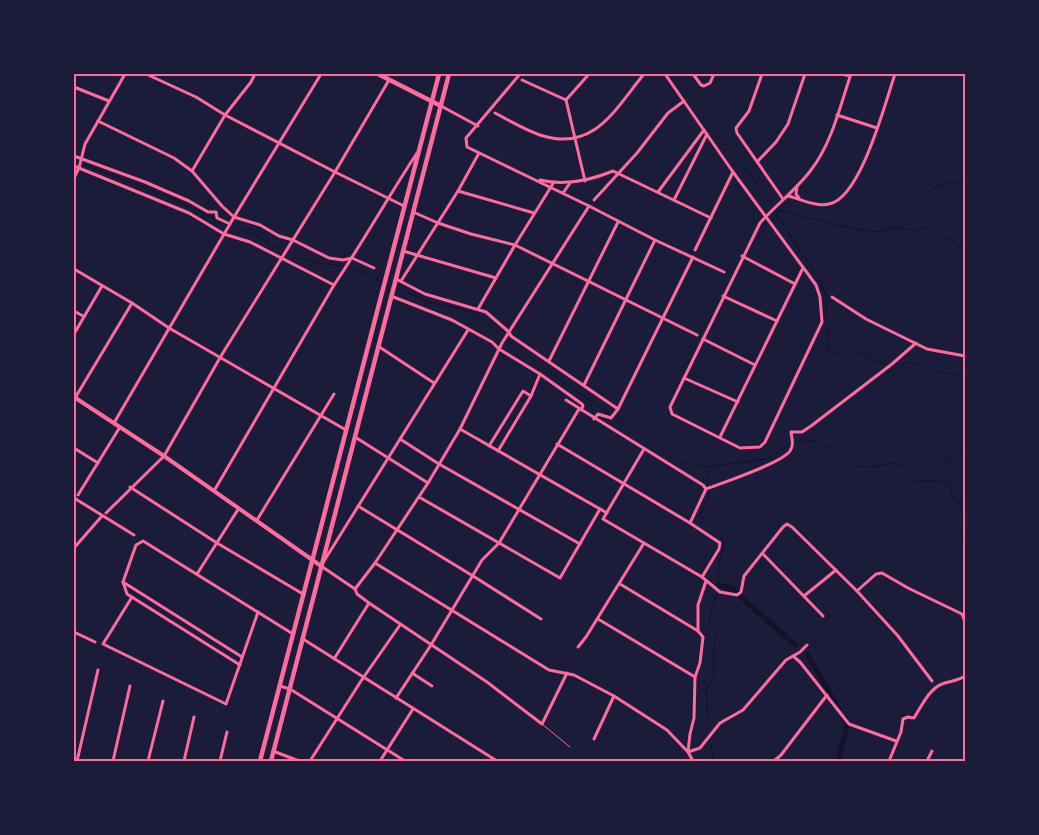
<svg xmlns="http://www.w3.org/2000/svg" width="1039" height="835" font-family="Arial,sans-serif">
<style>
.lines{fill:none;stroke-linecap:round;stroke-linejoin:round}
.stream{stroke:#12122b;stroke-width:1}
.canal{stroke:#12122b;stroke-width:5}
.service{stroke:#ff6b9d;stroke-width:1}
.minor{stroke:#ff6b9d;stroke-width:3}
.tertiary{stroke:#ff6b9d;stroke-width:4}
.secondary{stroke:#ff6b9d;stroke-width:4.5}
.neatline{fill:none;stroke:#ff6b9d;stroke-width:2}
</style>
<rect width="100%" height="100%" fill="#1b1b3a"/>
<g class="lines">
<!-- stream -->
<g class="stream">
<path d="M 678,74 L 718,136 L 732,150 L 771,202"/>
<path d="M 85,165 L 176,200 L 224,223"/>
<path d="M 234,229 L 254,234 L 278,248"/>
<path d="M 884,231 L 898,227 L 915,231 L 926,227 L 937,231 L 942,238 L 951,240 L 965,250"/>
<path d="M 294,257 L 316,263 L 343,266"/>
<path d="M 350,268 L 384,282"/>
<path d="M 396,287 L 428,302 L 458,308 L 478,316 L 499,333"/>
<path d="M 826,319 L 827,297 L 820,281 L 777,215 L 778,210 C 794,214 872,236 883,231 C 892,227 899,218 906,211 C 926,190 937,184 965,181"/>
<path d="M 828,327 L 827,348 L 830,352 C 841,353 852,350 863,354 C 875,359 874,363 890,364"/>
<path d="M 508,341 L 540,365"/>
<path d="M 894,364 L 901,365 L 910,362 L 932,371 L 965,376"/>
<path d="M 551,373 L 609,414"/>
<path d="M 615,417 L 652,436 L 669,456 L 687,463 L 707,467 L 767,459 L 790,445"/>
<path d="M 794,444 L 803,441 L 816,441 L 830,447 L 857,466 L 871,467 L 895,463 L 906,466 L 915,482 L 922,481 L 934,473 L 939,465 L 953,458 L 965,447"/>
<path d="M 707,468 L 708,486"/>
<path d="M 923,481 L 937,481 L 951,486 L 950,495 C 955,501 962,508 963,515 C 964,526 959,537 965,547"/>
<path d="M 709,490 L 709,494 L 700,516 C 740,541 714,549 719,585"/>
<path d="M 957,503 L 965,502"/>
<path d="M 708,723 L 706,690 L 714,676 L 714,647 L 717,630 L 709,624 L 711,611 L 717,594"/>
<path d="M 711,744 L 714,761"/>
</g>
<!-- canal -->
<g class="canal">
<path d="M 719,585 L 733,589 L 756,611 L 796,645"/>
<path d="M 807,654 L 839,709"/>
<path d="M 838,761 L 847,726 L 845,718"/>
</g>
<!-- service -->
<path class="service" d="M 542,724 L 570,747"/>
<!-- minor -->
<g class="minor">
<path d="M 146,74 L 196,97 L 225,115 L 335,172 L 404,206"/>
<path d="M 520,74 L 466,138 L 467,147 L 589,206 L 655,240 L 724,272"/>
<path d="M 665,74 L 733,172 L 816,285 L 820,297 L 822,322 L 765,442 L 760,447 L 740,448 L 672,414 L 670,407 L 760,223 C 776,205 796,190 811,170 C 832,143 840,106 851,74"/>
<path d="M 693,74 L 701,85 L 704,86 L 710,83 L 714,74"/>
<path d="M 762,74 L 749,111 L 736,128 L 737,133 L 783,199"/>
<path d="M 842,74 L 850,76"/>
<path d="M 522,80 L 566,100 L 589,74"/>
<path d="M 74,87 L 109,101"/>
<path d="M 566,100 L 585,181"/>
<path d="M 441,106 L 478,126"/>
<path d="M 495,113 C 510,121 525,130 540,135 C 594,153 615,109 644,74"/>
<path d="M 837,115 L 877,128"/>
<path d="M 98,121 L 174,158 L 192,171 L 222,206 L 234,217 L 260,225 L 279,236 L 293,240 L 329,258 L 343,260 L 352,258 L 374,268"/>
<path d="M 74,156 L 145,182 L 189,201 L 208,212 L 216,212 L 217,218 L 230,224"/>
<path d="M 757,162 L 776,142 L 788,124 L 805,74"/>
<path d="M 74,166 L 189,213 L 224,234 L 250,242 L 334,285"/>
<path d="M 192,171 L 225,115 L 251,82 L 255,74"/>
<path d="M 74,178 L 79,168 L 85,144 L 125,74"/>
<path d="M 540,180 C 565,186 589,181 613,171 L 711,218"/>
<path d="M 797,186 L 796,194 L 799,198"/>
<path d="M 458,191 L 534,213"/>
<path d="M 658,192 L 704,130"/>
<path d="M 563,193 L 570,183"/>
<path d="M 788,196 C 801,199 815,207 829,204 C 861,198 885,103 895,74"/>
<path d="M 594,200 L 637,153 L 668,113 L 684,101"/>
<path d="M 674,200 L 707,134"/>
<path d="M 413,212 L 438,223 L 471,234 L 515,245 L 697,335"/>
<path d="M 695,250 L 733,172"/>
<path d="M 403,251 L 496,278"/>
<path d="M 742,256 L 795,284"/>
<path d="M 74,269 L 132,303 L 169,328 L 346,430"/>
<path d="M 396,279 L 425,294 L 486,312 L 509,332 L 511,336 L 618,409"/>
<path d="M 401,281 L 458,191 L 479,153"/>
<path d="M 391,296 L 452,320 L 492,342 L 499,349 L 540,374 L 582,404 L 583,406 L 581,410"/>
<path d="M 723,296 L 777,321"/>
<path d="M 832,297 L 866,319 L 927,349 L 965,356"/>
<path d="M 478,309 L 515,245 L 554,182"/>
<path d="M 74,311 L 83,316"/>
<path d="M 703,339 L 755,365"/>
<path d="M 74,342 L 74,334 L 102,286"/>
<path d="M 378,346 L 434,383"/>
<path d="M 549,361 L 618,222"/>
<path d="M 684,378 L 738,402"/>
<path d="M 584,385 L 655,240"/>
<path d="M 75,398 L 132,303"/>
<path d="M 566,400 L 703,485 L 706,489"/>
<path d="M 594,419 L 598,414 L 611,418 L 618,409 L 693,257"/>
<path d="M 114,423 L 234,217 L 321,74"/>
<path d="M 460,429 L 607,513"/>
<path d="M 355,437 L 428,483"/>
<path d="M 720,437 L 803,268"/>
<path d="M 400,439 L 439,464 L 580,544"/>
<path d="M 557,444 L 690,523 L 720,543 L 719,549 L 702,577"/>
<path d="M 489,446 L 523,391 L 531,396"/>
<path d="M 74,448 L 98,463"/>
<path d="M 644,449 L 603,519 L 702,577 L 720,592 L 737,595 L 741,592 L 744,576 L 783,527 L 787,524 L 792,527 L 857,591 L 898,636 L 932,681"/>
<path d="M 498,451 L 531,396 L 540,374"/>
<path d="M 130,487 L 217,543 L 303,594"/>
<path d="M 214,491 L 334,285 C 363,242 388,197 417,153"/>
<path d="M 78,495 L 120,427"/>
<path d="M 419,497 L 560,578 L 600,509"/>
<path d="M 74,498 L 134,535"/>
<path d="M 358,506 L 473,576 L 541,619"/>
<path d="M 106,513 L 164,456 L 221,356 L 335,172 L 389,80"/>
<path d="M 257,520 L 334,394"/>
<path d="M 690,523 L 706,489 C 722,483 782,463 790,451 C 794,445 792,440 791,432 L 802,432 L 811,426 L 892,364 L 916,343"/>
<path d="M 74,548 L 102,516"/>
<path d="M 763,554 L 823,616"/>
<path d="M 324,561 L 468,330"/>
<path d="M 375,563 L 549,670 L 574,675 L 614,696 L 667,730 L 688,752 L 693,761"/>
<path d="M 321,566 L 355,589 L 357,594 L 369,603 L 487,682 L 542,724 L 567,673"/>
<path d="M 197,574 L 239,508"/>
<path d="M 706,581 L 698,605 L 698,631 L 703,637 L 700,663 L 695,677 L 694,718 L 690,734 L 688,752 L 700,748 L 720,723 L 743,710 L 786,660 L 800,652 L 807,645"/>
<path d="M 123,582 L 242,657"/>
<path d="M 620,584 L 698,631"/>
<path d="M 355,589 L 375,563 L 428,483 L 460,429 L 502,343 L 589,206"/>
<path d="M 857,591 L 876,574 L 882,573 L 908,588 L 962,614 L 965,622"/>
<path d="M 804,596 L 836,570"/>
<path d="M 132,597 L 103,644 L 226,704 L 258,612"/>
<path d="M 598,619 L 695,677"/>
<path d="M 74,632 L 95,642"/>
<path d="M 303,639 L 497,761"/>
<path d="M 578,647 L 586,637 L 644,543"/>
<path d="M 793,656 L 800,662 L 849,724 L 896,741"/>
<path d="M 334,659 L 369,603"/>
<path d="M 240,665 L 127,594 L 123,582 L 136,545 L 143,541 L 293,634"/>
<path d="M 412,673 L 432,686"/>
<path d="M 280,686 L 290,689 L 405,761"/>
<path d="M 396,698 L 431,645 L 482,560 L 499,543 L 579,409"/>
<path d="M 594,739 L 614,696"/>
<path d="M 273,751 L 299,761"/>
<path d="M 77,761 L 98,670"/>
<path d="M 113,761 L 130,686"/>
<path d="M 148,761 L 163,701"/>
<path d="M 184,761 L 194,717"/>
<path d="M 220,761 L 227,732"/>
<path d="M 310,761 L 361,681 L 400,625"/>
<path d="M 380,761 L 413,709"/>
<path d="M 774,761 L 781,755 L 827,695"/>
<path d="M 889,761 L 901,732 L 903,719 L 908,717 L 914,718 C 921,707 929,689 942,684 C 950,681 958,681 965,676"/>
<path d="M 927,761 L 932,751"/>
</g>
<!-- tertiary -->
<path class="tertiary" d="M 74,397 L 164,456 L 321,566"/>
<!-- secondary -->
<g class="secondary">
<path d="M 378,74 L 441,106"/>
<path d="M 260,761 L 439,74"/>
<path d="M 271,761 L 449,74"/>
</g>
</g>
<!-- border -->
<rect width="1039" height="835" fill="none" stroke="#1b1b3a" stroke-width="150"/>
<rect x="75" y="75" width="889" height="685" class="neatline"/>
</svg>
